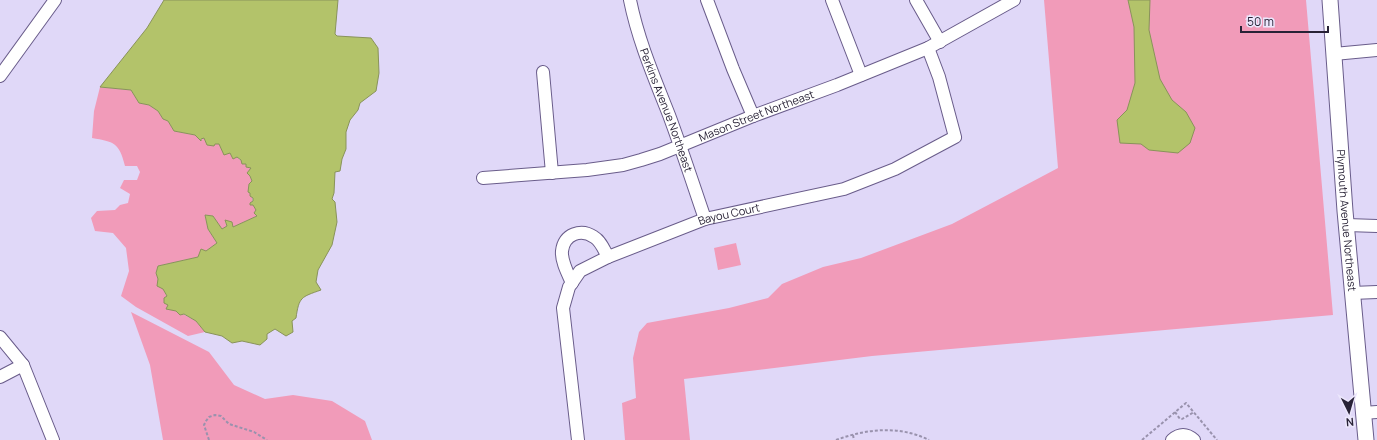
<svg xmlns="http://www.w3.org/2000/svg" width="1377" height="440" font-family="Manrope,sans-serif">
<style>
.green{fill:#f19bb9}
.water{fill:#b3c36a;stroke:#89935a}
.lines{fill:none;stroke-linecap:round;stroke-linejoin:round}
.minor-casing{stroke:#695c8a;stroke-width:14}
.major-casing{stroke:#695c8a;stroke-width:17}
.path{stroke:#9992ad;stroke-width:2;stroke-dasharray:3 2;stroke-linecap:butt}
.minor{stroke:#fff;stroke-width:12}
.major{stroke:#fff;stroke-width:15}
.labels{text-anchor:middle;stroke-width:3;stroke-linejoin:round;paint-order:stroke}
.street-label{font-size:11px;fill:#282236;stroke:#ece7fc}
</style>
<rect width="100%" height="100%" fill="#e0d8f8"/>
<!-- green -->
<g class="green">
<path d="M 1044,0 L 1306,0 L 1333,315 L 872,356 L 684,379 L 690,440 L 625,440 L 622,403 L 636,398 L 633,358 L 639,332 L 647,323 L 729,308 L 768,298 L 782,284 L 823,267 L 861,258 L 952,224 L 1058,168 Z"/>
<path d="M 100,87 L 131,90 L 139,103 L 149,105 L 158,111 L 163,119 L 168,121 L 174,131 L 195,135 L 201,140 L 204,138 L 215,144 L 219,144 L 251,168 L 250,176 L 252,181 L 250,193 C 253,198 253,200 251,205 L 253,205 L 257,211 L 257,216 L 233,227 L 225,221 L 227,226 L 222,229 L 213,216 L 205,215 L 208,229 L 217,243 L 198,257 L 158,266 L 156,273 L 167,297 L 168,305 L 177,311 L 196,321 L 205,332 L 188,336 L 136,307 L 121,296 L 129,271 L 126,248 L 113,233 L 95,231 L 91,218 L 97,211 L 115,210 L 120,205 L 128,203 L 130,194 L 120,188 L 124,180 L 137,180 L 140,172 L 137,166 L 125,166 C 119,142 114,142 92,138 L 94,111 Z"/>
<path d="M 736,243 L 741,265 L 718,270 L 714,248 Z"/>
<path d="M 131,312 L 209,352 L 234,385 L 265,399 L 293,395 L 332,401 L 365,421 L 372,440 L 163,440 L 150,365 Z"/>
</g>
<!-- water -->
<g class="water">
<path d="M 164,0 L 338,0 L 335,34 L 337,36 L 371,38 L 378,48 L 379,73 L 376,91 L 360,103 L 358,110 L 350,120 L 346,132 L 346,149 L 342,159 L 340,171 L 335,172 L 334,193 L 332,199 L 335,202 L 337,222 L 332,245 L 318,270 L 316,282 L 321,290 C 301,297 299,297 296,318 L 292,321 L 293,332 L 286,336 L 275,329 L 267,334 L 267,339 L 260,345 L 242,341 L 232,343 L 222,336 L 205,332 L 196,321 L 184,314 L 180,315 L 176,311 L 166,309 L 168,305 L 164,303 L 164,298 L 167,296 L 163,289 L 157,286 L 158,279 L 156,273 L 158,266 L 198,257 L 201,249 L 206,251 L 217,243 L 208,229 L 205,215 L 213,216 L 222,229 L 227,226 L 225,220 L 232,222 L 233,227 L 257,216 L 254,213 L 256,210 L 253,205 L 250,205 L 250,203 L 253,201 L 253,198 L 250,196 L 250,193 L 248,192 L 249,184 L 252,181 L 250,176 L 247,173 L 251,168 L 246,167 L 246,164 L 242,164 L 241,160 L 237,157 L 233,159 L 230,153 L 224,155 L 219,144 L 215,144 L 214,146 L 207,145 L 204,138 L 201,139 L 201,141 L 195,135 L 174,131 L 168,121 L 163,119 L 158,111 L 149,105 L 139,103 L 131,90 L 100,87 L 147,28 Z"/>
<path d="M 1128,0 L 1150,0 L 1149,30 L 1160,79 L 1172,100 L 1186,112 L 1195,128 L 1190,143 L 1178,153 L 1149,150 L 1141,144 L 1120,143 L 1117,120 L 1127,110 L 1135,83 L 1134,27 Z"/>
</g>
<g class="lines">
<defs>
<g id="minor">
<path id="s1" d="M 630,0 C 638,40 654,77 669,115 C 682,150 693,184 705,219"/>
<path d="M 707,0 L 733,69 L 753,116"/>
<path d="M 832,0 L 861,75"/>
<path d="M 916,0 L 940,42"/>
<path d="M 1334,54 L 1377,50"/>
<path d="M 543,72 L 552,173"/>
<path d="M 0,76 L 55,0"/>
<path id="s2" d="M 483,178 L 587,170 L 623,165 L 641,160 L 660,154 L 753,116 L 837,85 L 928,48 L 1014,0"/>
<path d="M 1347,225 L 1377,226"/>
<path d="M 572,283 C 568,274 561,261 562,251 C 564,234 581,228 594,237 C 601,241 604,250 608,257"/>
<path d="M 1352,293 L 1377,292"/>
<path d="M 0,337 L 23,365 L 53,440"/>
<path d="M 0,377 L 23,365"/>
<path d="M 1363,413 L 1377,412"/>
<path id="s3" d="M 578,440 L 563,308 L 569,287 L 580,271 L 608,257 L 705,219 L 844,189 L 895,169 L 955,137 L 939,77 L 928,48"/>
<path d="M 1172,440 C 1179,434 1186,433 1194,440"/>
</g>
<g id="major">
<path id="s4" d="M 1330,0 L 1345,211 L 1366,440"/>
</g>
</defs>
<!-- minor casing -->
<use href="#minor" class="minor-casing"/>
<!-- major casing -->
<use href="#major" class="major-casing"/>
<!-- path -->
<g class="path">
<path d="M 1175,412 L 1180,419 L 1182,419 L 1194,412"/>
<path d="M 853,435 L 854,440"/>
<path d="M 209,440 L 204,425 L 206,421 L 209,417 L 215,415 L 221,416 L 229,424 L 254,432 L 267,440"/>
<path d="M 836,440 C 866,429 899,425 929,440"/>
<path d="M 1142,440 L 1186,403 L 1217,440"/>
</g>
<!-- minor -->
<use href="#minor" class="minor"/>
<!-- major -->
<use href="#major" class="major"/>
</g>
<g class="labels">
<!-- street labels -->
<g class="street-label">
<text dy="4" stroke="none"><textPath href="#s1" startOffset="116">Perkins Avenue Northeast</textPath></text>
<text dy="4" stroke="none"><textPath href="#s2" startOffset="283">Mason Street Northeast</textPath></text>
<text dy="4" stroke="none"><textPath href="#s3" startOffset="334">Bayou Court</textPath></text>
<text dy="4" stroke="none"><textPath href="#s4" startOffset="221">Plymouth Avenue Northeast</textPath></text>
</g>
</g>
<!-- north arrow -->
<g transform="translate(1349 412) rotate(175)" stroke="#ece7fc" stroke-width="3" paint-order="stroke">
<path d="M0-3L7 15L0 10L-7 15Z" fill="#282236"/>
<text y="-6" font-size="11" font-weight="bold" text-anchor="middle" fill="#282236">N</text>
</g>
<!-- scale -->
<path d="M1241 26v6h87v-6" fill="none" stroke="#282236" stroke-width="2"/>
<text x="1247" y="26" font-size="12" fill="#282236" stroke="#ece7fc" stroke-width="3" paint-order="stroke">50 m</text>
</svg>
